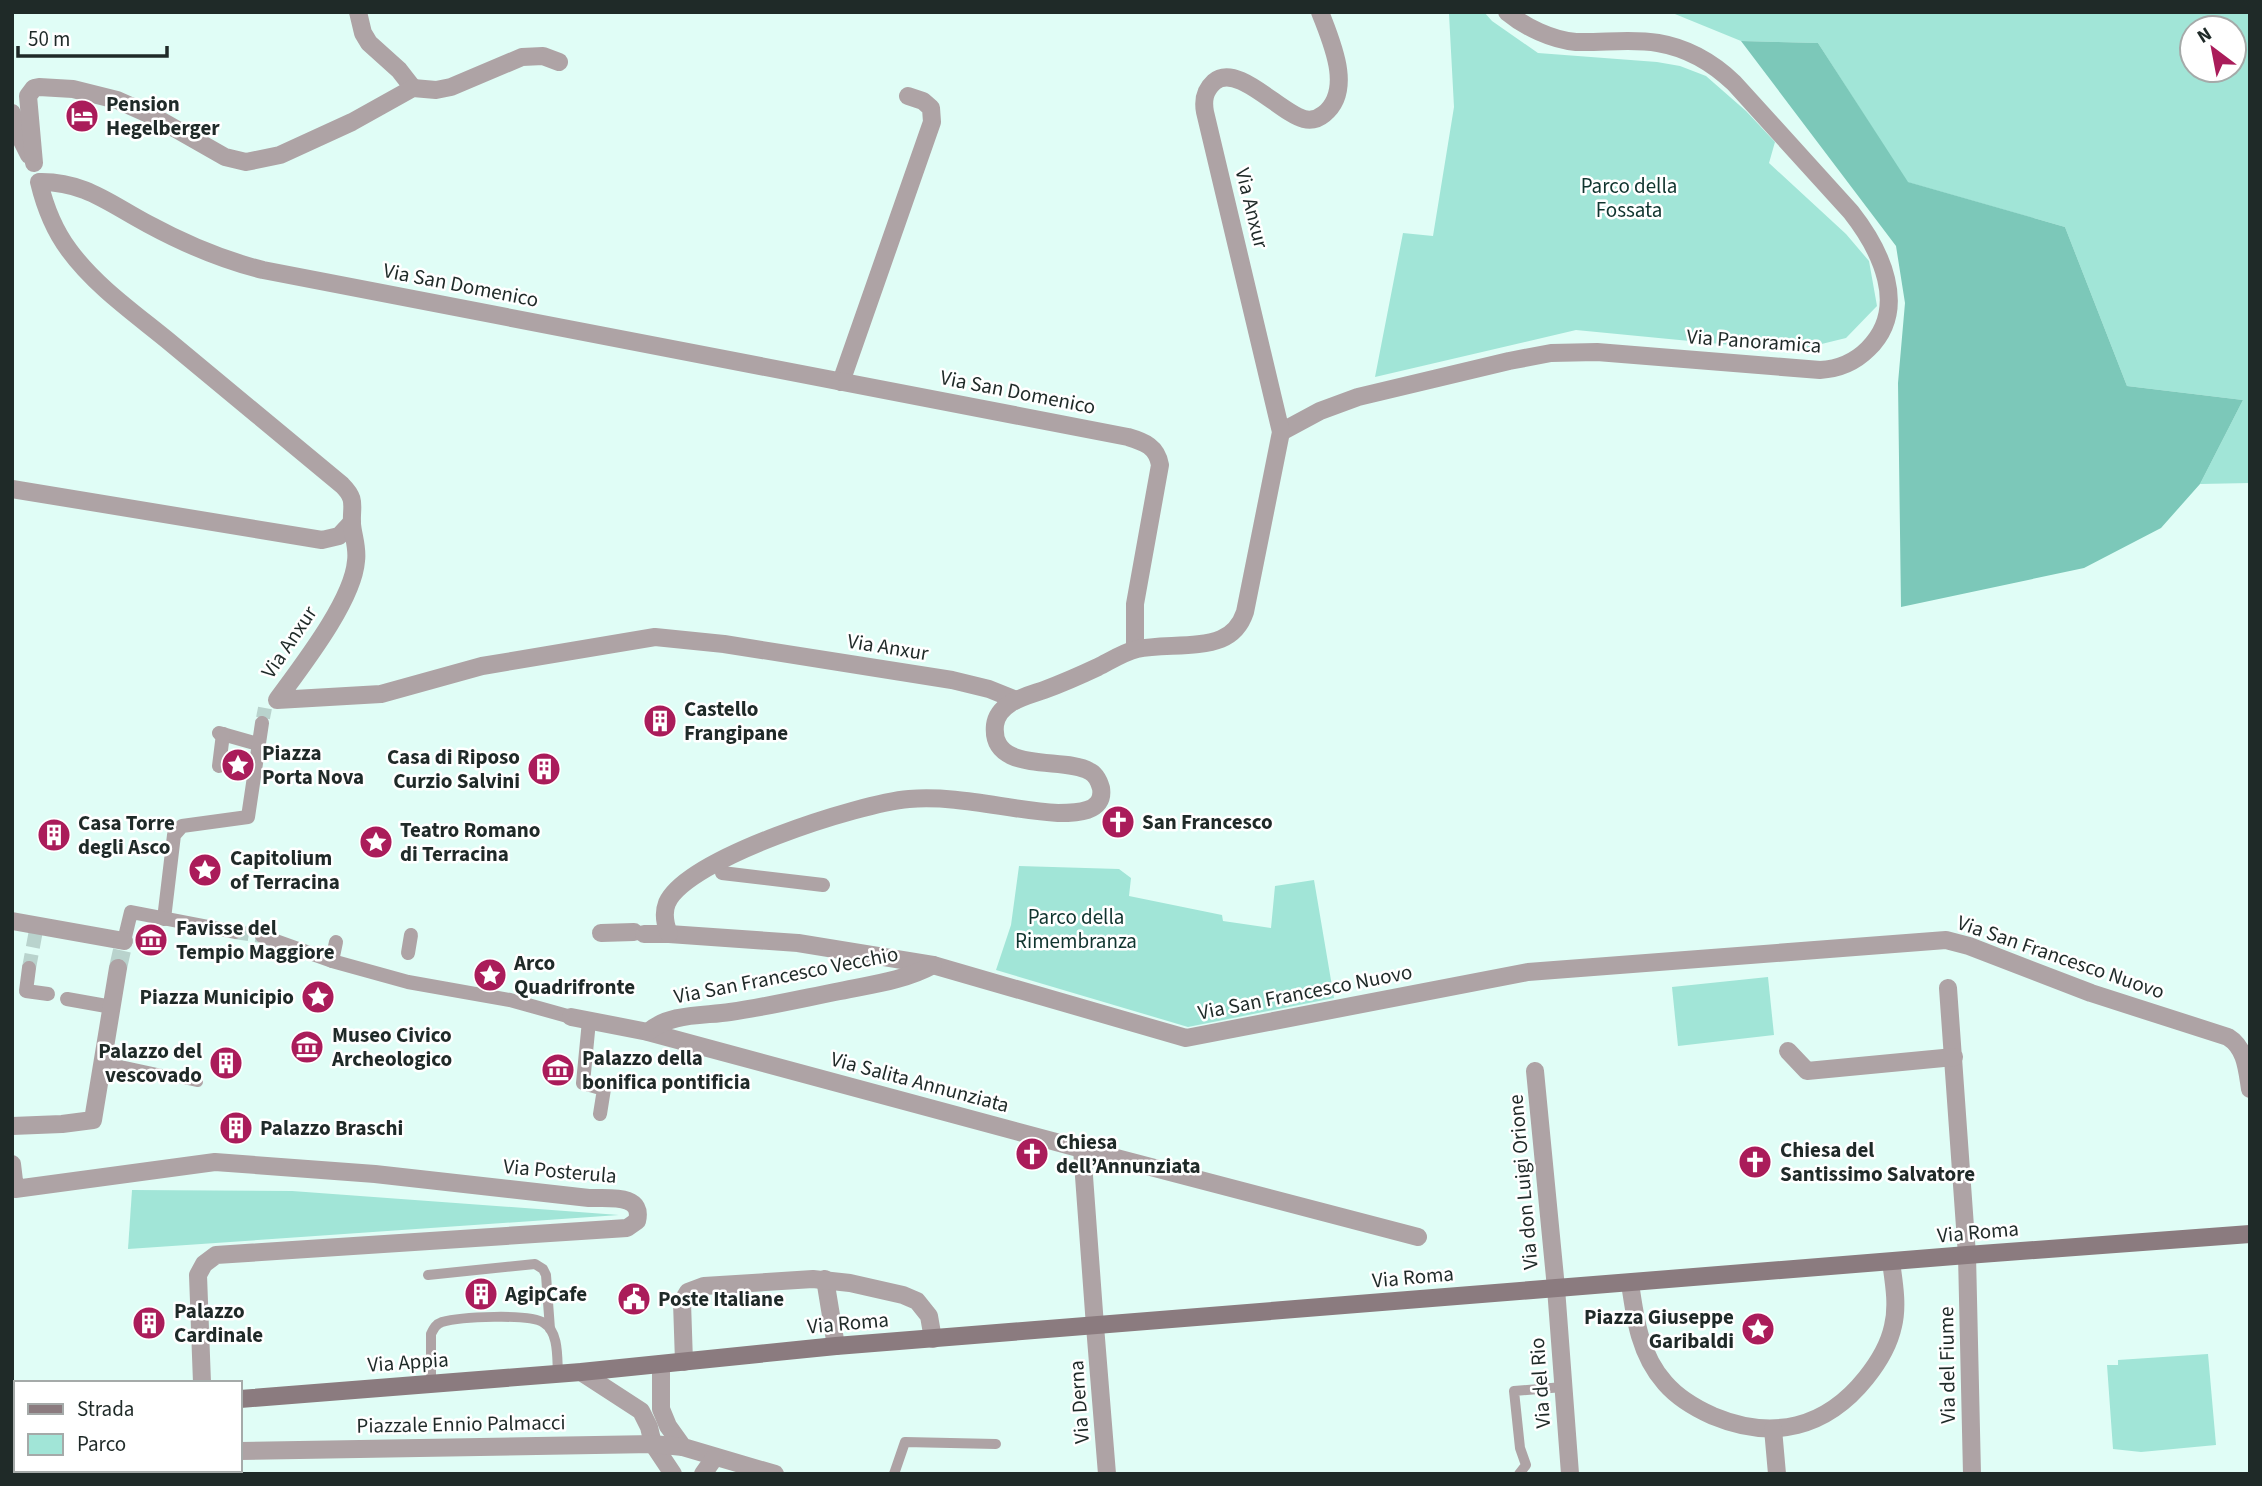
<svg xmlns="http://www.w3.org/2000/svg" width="2262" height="1486" font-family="'Source Sans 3',sans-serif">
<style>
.green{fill:#a1e5d7;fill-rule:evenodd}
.forest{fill:#7cc8b9}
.water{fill:#5fab9d}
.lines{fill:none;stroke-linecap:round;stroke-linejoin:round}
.pedestrian-tunnel{stroke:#b9d3cd;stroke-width:14;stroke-dasharray:14 7;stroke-linecap:butt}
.minor-tunnel{stroke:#b9d3cd;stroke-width:18;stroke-dasharray:18 9;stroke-linecap:butt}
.service{stroke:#aea3a5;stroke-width:10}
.pedestrian{stroke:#aea3a5;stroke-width:14}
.minor{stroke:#aea3a5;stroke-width:18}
.tertiary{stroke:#aea3a5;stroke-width:18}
.secondary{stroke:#8b7b7f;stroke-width:18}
.labels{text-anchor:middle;stroke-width:5;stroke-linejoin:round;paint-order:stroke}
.poi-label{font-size:21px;font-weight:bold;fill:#1f2a28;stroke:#fff;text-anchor:start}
.park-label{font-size:21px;fill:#10352f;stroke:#fff}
.street-label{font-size:21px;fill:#1f2a28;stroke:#fff}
</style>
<rect width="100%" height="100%" fill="#e0fdf6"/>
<!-- green -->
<g class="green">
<path d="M 1451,12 L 1484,12 L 1492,21 L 1538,53 L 1657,62 L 1680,66 L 1706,76 L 1746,111 L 1775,142 L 1769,163 L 1846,234 L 1869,261 L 1877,306 L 1846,338 L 1793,351 L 1576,330 L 1375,377 L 1403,233 L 1433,236 L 1454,107 L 1449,14 Z"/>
<path d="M 1670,12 L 2250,12 L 2250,483 L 2200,484 L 2243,400 L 2127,386 L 2065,227 L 1907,182 L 1818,43 L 1741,41 ZM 2192,28 L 2234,28 L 2234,70 L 2192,70 Z"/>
<path d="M 1019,866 L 1119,869 L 1131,878 L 1129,896 L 1222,915 L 1223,921 L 1271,928 L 1275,886 L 1314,880 L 1334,998 L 1188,1027 L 996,970 L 1011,925 Z"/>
<path d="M 1768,977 L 1774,1035 L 1678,1046 L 1672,987 Z"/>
<path d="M 132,1190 L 292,1191 L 619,1215 L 128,1249 Z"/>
<path d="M 2208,1354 L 2216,1445 L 2141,1452 L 2113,1449 L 2107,1365 L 2118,1365 L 2118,1360 Z"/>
</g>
<!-- forest -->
<path class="forest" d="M 1741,41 L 1818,43 L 1908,182 L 2065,227 L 2127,386 L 2243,400 L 2200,484 L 2161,528 L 2084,568 L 1901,607 L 1898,383 L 1905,303 L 1896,246 Z"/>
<!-- water -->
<path class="water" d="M 12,1443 L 16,1443 L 16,1470 L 170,1470 L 129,1474 L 12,1474 Z"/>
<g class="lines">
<!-- pedestrian-tunnel -->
<g class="pedestrian-tunnel">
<path d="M 263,718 L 265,708"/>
<path d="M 235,932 L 262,936"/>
<path d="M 29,968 L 37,925"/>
</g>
<!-- minor-tunnel -->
<path class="minor-tunnel" d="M 118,968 L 124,941"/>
<!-- service -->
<g class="service">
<path d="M 101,1061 L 198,1082"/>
<path d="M 428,1275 L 535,1264 L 543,1269 L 546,1275 L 550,1329"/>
<path d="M 431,1383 L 431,1334 C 434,1328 436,1324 442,1322 C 459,1317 530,1313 544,1323 C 559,1332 557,1358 558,1374"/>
<path d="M 894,1474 L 905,1442 L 996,1444"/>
<path d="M 1519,1474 L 1526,1465 L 1520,1448 L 1514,1391 L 1563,1387"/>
</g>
<!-- pedestrian -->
<g class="pedestrian">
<path d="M 219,733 L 258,744"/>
<path d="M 219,766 L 223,734"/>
<path d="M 722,873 L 823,885"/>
<path d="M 164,919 L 174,835 L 182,826 L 248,817 L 262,723"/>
<path d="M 262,936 L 332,961 L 408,982 L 510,1000 L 571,1017"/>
<path d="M 124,941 L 131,912 L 235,932"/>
<path d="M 408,953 L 411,935"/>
<path d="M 332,961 L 336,942"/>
<path d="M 29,968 L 26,991 L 48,994"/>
<path d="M 67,999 L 112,1007"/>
<path d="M 589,1021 L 583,1083 L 604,1089 L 600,1114"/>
</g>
<!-- minor -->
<g class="minor">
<path d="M 358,12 L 363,33 L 369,43 L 399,70 L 413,88"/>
<path d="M 12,113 L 18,133 L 29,155"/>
<path d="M 34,163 L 28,96 L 34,88 L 39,87 L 73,89 L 117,100 L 153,116 L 225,157 L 246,162 L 280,155 L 352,122 L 413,88 L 436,90 L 451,87 L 522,57 L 543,56 L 559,62"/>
<path d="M 841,382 L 932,122 L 931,108 L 923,101 L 908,96"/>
<path d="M 1281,432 L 1320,411 L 1358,397 L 1509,361 L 1551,353 L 1597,352 L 1820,370 C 1838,369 1855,362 1868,349 C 1910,308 1880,249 1851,212 L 1734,83 C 1712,62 1688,48 1658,43 C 1631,38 1603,43 1576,42 C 1552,40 1525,27 1507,12"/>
<path d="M 12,489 L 322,540 L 339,536 L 352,522"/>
<path d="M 1016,700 L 989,689 L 952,680 L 724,644 L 655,637 L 482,666 L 381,694 L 277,700 C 301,667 353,601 356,561 C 358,548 353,536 352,524 C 351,505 357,500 342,485 C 285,438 229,391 172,344 C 137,315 96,287 69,250 C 54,230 45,207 39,182 C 84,181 110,204 148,224 C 185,244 222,260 263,270 L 1128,437 C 1145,442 1157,447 1160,465 L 1135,604 L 1135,649"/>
<path d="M 12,921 L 124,941"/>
<path d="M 601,933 L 634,932"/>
<path d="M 644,934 L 669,934 L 798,943 L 933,965 L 1186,1038 L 1528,972 L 1946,940 L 1969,946 L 2091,993 L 2228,1037 C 2246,1048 2247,1070 2250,1089"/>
<path d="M 669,934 C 665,924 663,913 667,903 C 687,858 860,803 909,799 C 959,795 1008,810 1058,813 C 1075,813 1105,813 1101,788 C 1099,781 1096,774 1089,771 C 1064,756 990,775 995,725 C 998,702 1027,696 1044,690 C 1063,683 1081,675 1098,667 C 1110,661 1124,652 1137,649 C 1162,644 1199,648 1221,639 C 1233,634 1241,624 1245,612 L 1281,432 L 1205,112 C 1203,101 1204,91 1214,82 C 1237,62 1280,113 1304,119 C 1312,121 1318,119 1324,114 C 1354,90 1331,41 1320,12"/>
<path d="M 1948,988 L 1967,1255 L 1972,1474"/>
<path d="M 571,1017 L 648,1032 L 1082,1149 L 1418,1237"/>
<path d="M 648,1032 C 669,1013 704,1016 730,1012 C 765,1007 800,999 835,992 C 868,985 904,981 933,965"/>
<path d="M 1788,1051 L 1807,1071 L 1954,1057"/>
<path d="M 1535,1071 L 1556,1288 L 1570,1474"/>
<path d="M 12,1126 L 62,1124 L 93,1120 L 118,968"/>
<path d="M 1082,1149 L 1095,1326"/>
<path d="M 12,1164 L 15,1189 L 215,1162 L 375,1174 L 589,1198 C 607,1199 644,1193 637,1221 L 627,1228 L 216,1255 L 204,1264 L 198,1275 L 202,1383"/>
<path d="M 825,1279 L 836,1346"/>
<path d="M 1630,1283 C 1635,1319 1640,1355 1665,1383 C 1678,1398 1695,1408 1713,1416 C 1773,1441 1826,1428 1866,1378 C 1878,1363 1889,1345 1893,1326 C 1898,1306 1894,1283 1891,1262"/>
<path d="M 684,1362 L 682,1302 L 688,1292 L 704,1286 L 813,1279 L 850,1283 L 903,1295 L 917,1301 L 929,1316 L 933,1339"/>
<path d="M 661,1364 L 661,1409 L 668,1426 L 683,1447 L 775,1474"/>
<path d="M 581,1372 L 641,1411 L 649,1427 L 653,1444 L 673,1474"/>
<path d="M 1773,1429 L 1777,1474"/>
<path d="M 240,1451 L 653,1444 L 683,1447"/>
<path d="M 703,1474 L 715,1457"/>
</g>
<!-- tertiary -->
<g class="tertiary">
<path d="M 1095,1326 L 1107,1474"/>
<path d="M 210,1474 L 210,1470"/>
</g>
<!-- secondary -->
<g class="secondary">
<path d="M 240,1399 L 581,1372 L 836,1346 L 1967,1255 L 2250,1234"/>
<path d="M 12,1419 L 16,1419"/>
</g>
</g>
<!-- icons -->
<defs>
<symbol id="hotel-disc" viewBox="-11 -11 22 22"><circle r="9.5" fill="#aa1c5a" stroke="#fff"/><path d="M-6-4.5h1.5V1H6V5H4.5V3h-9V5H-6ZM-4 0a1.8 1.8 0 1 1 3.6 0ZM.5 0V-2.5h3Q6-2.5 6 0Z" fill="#fff"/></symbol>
<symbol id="building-disc" viewBox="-11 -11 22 22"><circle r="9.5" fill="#aa1c5a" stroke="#fff"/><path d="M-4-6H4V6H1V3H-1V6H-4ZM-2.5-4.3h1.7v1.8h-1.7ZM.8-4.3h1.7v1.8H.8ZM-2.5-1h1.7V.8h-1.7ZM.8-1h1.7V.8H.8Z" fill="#fff"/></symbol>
<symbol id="sight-disc" viewBox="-11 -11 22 22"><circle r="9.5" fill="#aa1c5a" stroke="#fff"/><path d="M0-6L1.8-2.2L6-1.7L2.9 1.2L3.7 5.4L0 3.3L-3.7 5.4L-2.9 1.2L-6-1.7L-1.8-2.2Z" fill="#fff"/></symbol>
<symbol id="church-disc" viewBox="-11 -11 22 22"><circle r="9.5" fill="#aa1c5a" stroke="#fff"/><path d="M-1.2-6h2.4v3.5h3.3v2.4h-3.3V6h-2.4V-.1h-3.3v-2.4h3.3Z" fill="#fff"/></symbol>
<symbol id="museum-disc" viewBox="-11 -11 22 22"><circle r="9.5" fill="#aa1c5a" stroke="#fff"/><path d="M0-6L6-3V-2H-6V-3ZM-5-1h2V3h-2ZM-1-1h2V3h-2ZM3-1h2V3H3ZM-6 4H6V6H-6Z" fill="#fff"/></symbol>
<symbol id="civic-disc" viewBox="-11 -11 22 22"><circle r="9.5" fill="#aa1c5a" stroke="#fff"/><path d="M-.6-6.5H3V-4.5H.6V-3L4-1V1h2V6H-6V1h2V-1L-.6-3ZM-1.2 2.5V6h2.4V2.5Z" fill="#fff"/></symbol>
</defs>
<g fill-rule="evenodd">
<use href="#hotel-disc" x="63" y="97" width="38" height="38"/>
<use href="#building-disc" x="641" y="702" width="38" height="38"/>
<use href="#sight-disc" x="219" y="746" width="38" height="38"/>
<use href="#building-disc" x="525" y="750" width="38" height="38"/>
<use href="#church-disc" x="1099" y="803" width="38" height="38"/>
<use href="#building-disc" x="35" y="816" width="38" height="38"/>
<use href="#sight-disc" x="357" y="823" width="38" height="38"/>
<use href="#sight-disc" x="186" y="851" width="38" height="38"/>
<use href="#museum-disc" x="132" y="921" width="38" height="38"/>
<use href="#sight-disc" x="471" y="956" width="38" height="38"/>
<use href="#sight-disc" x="299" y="978" width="38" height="38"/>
<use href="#museum-disc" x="288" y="1028" width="38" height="38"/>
<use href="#building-disc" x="207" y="1044" width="38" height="38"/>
<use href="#museum-disc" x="539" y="1051" width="38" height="38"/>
<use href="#building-disc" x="217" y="1109" width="38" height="38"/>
<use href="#church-disc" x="1013" y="1135" width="38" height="38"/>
<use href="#church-disc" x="1736" y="1143" width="38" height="38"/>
<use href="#building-disc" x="462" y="1275" width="38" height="38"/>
<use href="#civic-disc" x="615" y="1280" width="38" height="38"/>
<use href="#building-disc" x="130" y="1304" width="38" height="38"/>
<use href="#sight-disc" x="1739" y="1310" width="38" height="38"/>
</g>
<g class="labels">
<!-- poi labels -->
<g class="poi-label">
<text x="106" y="111">Pension<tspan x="106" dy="24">Hegelberger</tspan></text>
<text x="684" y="716">Castello<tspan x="684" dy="24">Frangipane</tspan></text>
<text x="262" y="760">Piazza<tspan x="262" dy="24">Porta Nova</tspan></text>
<text x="520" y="764" text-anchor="end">Casa di Riposo<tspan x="520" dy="24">Curzio Salvini</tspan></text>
<text x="1142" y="829">San Francesco</text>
<text x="78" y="830">Casa Torre<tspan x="78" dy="24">degli Asco</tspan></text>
<text x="400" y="837">Teatro Romano<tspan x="400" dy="24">di Terracina</tspan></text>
<text x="230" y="865">Capitolium<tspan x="230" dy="24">of Terracina</tspan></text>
<text x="176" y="935">Favisse del<tspan x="176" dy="24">Tempio Maggiore</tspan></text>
<text x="514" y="970">Arco<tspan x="514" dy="24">Quadrifronte</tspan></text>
<text x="294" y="1004" text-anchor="end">Piazza Municipio</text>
<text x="332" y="1042">Museo Civico<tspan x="332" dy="24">Archeologico</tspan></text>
<text x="202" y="1058" text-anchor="end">Palazzo del<tspan x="202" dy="24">vescovado</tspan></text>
<text x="582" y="1065">Palazzo della<tspan x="582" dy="24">bonifica pontificia</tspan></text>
<text x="260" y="1135">Palazzo Braschi</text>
<text x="1056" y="1149">Chiesa<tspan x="1056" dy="24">dell’Annunziata</tspan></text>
<text x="1780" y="1157">Chiesa del<tspan x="1780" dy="24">Santissimo Salvatore</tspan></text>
<text x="505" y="1301">AgipCafe</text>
<text x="658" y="1306">Poste Italiane</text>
<text x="174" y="1318">Palazzo<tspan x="174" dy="24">Cardinale</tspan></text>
<text x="1734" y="1324" text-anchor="end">Piazza Giuseppe<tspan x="1734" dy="24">Garibaldi</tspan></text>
</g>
<!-- park labels -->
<g class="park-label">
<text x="1629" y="193">Parco della<tspan x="1629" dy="24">Fossata</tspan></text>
<text x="1076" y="924">Parco della<tspan x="1076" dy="24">Rimembranza</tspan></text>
</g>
<!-- street labels -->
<g class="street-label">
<text transform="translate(1252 208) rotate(76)" y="7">Via Anxur</text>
<text transform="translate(461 285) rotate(11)" y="7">Via San Domenico</text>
<text transform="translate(1754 341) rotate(4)" y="7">Via Panoramica</text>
<text transform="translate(1018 392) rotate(11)" y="7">Via San Domenico</text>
<text transform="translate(289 642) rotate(-56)" y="7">Via Anxur</text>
<text transform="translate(888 647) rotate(9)" y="7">Via Anxur</text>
<text transform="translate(2061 957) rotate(19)" y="7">Via San Francesco Nuovo</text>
<text transform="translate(786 975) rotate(-11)" y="7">Via San Francesco Vecchio</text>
<text transform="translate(1305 992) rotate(-11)" y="7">Via San Francesco Nuovo</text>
<text transform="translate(920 1082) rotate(15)" y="7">Via Salita Annunziata</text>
<text transform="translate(560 1171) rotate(5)" y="7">Via Posterula</text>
<text transform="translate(1523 1182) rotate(-95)" y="7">Via don Luigi Orione</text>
<text transform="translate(1978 1232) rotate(-5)" y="7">Via Roma</text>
<text transform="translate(1413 1277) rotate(-5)" y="7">Via Roma</text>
<text transform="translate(848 1323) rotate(-5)" y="7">Via Roma</text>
<text transform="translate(408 1362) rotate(-4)" y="7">Via Appia</text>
<text transform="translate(1947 1365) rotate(-91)" y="7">Via del Fiume</text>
<text transform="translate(1540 1383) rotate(-94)" y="7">Via del Rio</text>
<text transform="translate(1079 1402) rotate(-94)" y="7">Via Derna</text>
<text transform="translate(461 1424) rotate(-1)" y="7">Piazzale Ennio Palmacci</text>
</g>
</g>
<!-- border -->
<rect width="2262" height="1486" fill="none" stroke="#1f2a28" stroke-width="28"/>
<!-- legend -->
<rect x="14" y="1381" width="228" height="91" fill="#ffffff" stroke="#a5aaa9" stroke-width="2"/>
<rect x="28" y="1404" width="35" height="10" fill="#8b7b7f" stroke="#a5aaa9" stroke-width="2"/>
<text x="77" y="1416" font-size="21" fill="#1f2a28">Strada</text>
<rect x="28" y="1434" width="35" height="21" fill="#a1e5d7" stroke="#a5aaa9" stroke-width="2"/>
<text x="77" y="1451" font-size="21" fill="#1f2a28">Parco</text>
<!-- north arrow -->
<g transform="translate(2213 49) rotate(328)"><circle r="33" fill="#ffffff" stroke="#a5aaa9" stroke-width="2"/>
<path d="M0-5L12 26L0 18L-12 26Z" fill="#aa1c5a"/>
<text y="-10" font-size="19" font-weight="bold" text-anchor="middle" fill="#1f2a28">N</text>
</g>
<!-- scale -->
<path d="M18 46v10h149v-10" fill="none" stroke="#1f2a28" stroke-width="3.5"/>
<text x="28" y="46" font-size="21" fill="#1f2a28" stroke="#ffffff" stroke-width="5" paint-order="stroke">50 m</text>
</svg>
